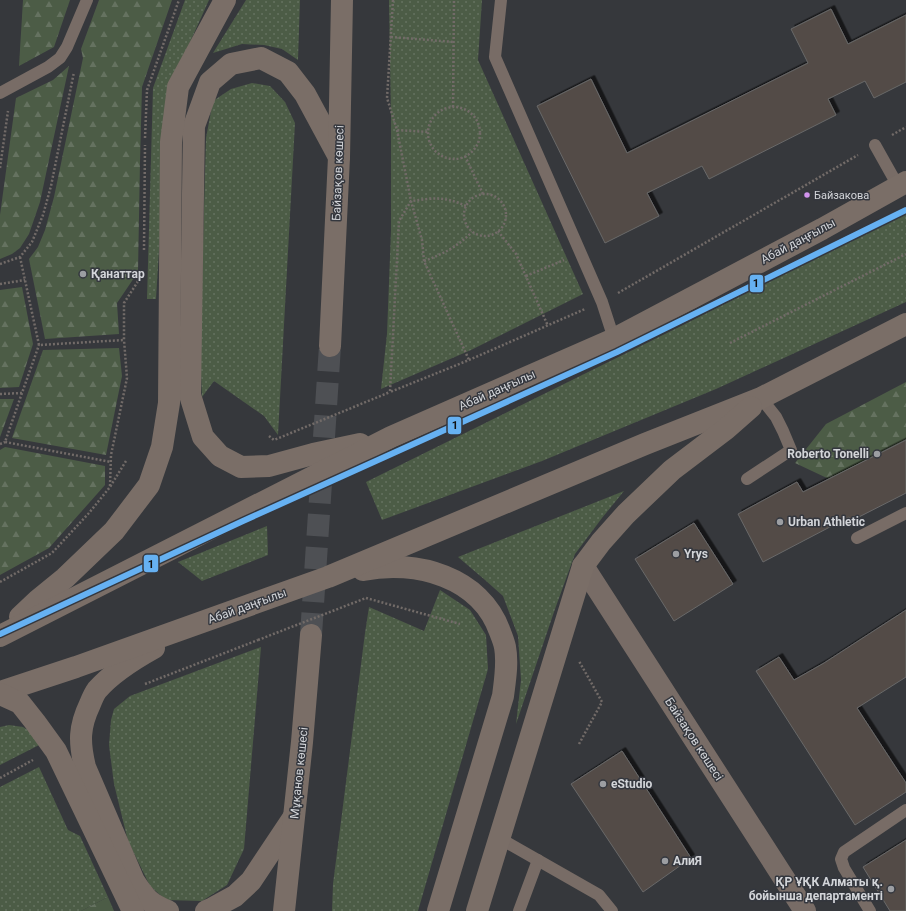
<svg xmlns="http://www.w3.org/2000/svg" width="906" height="911" font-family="Roboto,sans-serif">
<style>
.green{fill:url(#green-dots)}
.forest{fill:url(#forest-firs)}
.building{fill:#524c46;stroke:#696869;filter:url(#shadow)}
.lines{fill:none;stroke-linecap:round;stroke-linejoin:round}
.secondary-tunnel{stroke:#4e5054;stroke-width:22;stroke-dasharray:22 11;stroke-linecap:butt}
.path{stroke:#726b68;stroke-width:2.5;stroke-dasharray:2 2;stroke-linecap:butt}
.service{stroke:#786c66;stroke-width:12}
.tertiary{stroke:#786c66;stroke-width:22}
.secondary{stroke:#7a6e67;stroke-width:22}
.path-bridge{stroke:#726b68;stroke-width:2.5;stroke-dasharray:2 2;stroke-linecap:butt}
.metro-1-casing{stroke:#34373e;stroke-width:9}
.metro-1{stroke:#66b1f2;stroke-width:6}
.bus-dot{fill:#d193ec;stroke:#34373e;stroke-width:1.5}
.poi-dot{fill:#9c9ea2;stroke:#34373e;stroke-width:1.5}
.labels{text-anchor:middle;stroke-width:3;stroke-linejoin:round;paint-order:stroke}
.bus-label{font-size:11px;fill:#d3d5d9;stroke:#34373e;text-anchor:start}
.street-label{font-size:12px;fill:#d3d5d9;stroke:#34373e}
.poi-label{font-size:12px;font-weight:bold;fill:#d3d5d9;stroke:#34373e;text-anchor:start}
.line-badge{stroke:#34373e;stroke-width:1.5}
.pale-badge-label{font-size:11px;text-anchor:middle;font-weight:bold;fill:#111}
</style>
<defs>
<pattern id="green-dots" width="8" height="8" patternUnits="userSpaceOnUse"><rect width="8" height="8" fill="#4c5c46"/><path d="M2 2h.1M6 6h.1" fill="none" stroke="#657260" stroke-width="1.8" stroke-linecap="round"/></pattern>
<pattern id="forest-firs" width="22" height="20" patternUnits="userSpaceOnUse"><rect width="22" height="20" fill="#4c5c46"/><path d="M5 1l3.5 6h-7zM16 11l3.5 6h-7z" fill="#657260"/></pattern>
<filter id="shadow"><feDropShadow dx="3.5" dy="-3.5" stdDeviation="0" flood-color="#0009"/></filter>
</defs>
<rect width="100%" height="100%" fill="#36383c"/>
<!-- green -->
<g class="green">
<path d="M 185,0 L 209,0 L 169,89 L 156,299 L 147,299 L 153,88 Z"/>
<path d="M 246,0 L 300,0 L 298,60 L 282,49 L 264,45 L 242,44 L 213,53 Z"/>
<path d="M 389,0 L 482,0 L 478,60 L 583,294 L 471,350 L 381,389 L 387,334 L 391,231 L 391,117 Z"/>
<path d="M 252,83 L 270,86 L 285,102 L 295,123 L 278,435 L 264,416 L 214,381 L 202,397 L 200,351 L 206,138 L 213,101 L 231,89 Z"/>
<path d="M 906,212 L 906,302 L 716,389 L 542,461 L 382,520 L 366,482 L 681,326 Z"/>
<path d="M 624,491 L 602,518 L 575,554 L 555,609 L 516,724 L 521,680 L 518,636 L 503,596 L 485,580 L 458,557 Z"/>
<path d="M 267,526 L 268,555 L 202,581 L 178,562 Z"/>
<path d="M 440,590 L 470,610 L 486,635 L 488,669 L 418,911 L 332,911 L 333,884 L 365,633 L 369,607 L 424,631 Z"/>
<path d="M 261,647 L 244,849 L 227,885 L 202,901 L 166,900 L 150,886 L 128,841 L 114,784 L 109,745 L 111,720 L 114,709 L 130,696 Z"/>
<path d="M 9,725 L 23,727 L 33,733 L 45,742 L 0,765 L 0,727 Z"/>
<path d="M 39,767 L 68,830 L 80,836 L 108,897 L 81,911 L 0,911 L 0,787 Z"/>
</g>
<!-- forest -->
<g class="forest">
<path d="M 23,0 L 70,0 L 54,47 L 19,66 Z"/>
<path d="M 99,0 L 172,0 L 142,87 L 140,162 L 138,272 L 117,303 L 119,334 L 45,339 L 29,259 L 38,247 L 45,230 L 54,197 L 83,58 L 81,49 Z"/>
<path d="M 69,66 L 40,202 L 29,234 L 20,248 L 12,254 L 0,259 L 0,215 L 16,98 L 53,80 Z"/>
<path d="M 22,287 L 33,344 L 19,387 L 0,388 L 0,290 Z"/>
<path d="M 119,348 L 122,376 L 106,455 L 12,438 L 43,350 Z"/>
<path d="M 906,382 L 906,440 L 829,479 L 795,463 L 826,424 Z"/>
<path d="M 0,399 L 14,399 L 0,437 Z"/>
<path d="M 5,447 L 105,466 L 105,485 L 49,548 L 0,575 L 0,450 Z"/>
<path d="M 108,897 L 114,911 L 81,911 Z"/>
</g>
<!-- building -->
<g class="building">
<path d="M 831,9 L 848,44 L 906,15 L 906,82 L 874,98 L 865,81 L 828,99 L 836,115 L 709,179 L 702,166 L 647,193 L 659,216 L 605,243 L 537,106 L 591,79 L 627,153 L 808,63 L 791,29 Z"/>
<path d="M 906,440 L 906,493 L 851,521 L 849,517 L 763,562 L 738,514 L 797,482 L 803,492 Z"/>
<path d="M 694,523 L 733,584 L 674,621 L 635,559 Z"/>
<path d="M 906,610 L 906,677 L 857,708 L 906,783 L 906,792 L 855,825 L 756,671 L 779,657 L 794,680 L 824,663 Z"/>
<path d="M 622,751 L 691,858 L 643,892 L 571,784 Z"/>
<path d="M 906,840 L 906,911 L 890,911 L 863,867 Z"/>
</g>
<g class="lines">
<!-- secondary-tunnel -->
<path class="secondary-tunnel" d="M 311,635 L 330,346"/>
<!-- path -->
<g class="path">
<path d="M 393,0 L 387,98 L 397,130 L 429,132"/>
<path d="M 391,37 L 454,42"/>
<path d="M 453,107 L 454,0"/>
<circle cx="454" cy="133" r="26"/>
<path d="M 397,130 L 411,201 L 422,240 L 424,261 L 469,360"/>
<path d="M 892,135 L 906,127"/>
<path d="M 145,138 L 147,90 L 179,0"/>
<path d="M 465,156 L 483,194"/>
<path d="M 0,168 L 8,111"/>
<circle cx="485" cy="215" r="21"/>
<path d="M 466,206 C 444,196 434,198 411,201 L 399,221 L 390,392 L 469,360 L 585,309"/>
<path d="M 498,231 L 516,254 L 548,326"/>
<path d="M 144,250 L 145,145"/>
<path d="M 20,257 L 39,345 L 124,340 L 124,303 L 144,272"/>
<path d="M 424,261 C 443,254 457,247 472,232"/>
<path d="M 0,264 L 20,257 L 32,242 L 43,215 L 51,186 L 74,72"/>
<path d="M 526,276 L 564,260"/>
<path d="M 0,284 L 25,280"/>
<path d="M 618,293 L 858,155"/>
<path d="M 730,343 L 906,254"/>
<path d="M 22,393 L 5,442 L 111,462"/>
<path d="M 0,394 L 22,393 L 39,345"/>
<path d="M 0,444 L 5,442"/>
<path d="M 110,486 L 111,455 L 127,378 L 124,340"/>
<path d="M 0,582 L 52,553 L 89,513 L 110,487 L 126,461"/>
<path d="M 366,598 L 460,624"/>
<path d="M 145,684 L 258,640"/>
<path d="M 579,744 L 602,702 L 579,661"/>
<path d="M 0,778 L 33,760"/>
</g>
<!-- service -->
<g class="service">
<path d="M 501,0 L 495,57 L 602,302 L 614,339"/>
<path d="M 0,93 L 48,67 L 60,58 L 67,47 L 87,0"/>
<path d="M 875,145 L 898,186"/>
<path d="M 747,479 L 791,450 L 783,431 L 776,417 L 761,398"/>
<path d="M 857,538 L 906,513"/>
<path d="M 499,838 L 599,895 L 612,911"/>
<path d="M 519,911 L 538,860"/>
<path d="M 870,911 L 844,868 L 841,859 L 844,852 L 906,810"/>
</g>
<!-- tertiary -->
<path class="tertiary" d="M 583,566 L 805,911"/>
<!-- secondary -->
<g class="secondary">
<path d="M 339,157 L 305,94 L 288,72 L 261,58 L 231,64 L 210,82 L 194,126 L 190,395 L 203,437 L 220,456 L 241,467 L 269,466 L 313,454 L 360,444"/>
<path d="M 330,346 L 339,157 L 342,0"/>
<path d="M 363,570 C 416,559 481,577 500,632 C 502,637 504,642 505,647 C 508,663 505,680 503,696 L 438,911"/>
<path d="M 20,617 L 38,600 L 65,578 L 114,531 L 149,485 L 162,447 L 169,403 L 171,142 L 178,87 L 225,0"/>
<path d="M 0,636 L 391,437 L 614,339 L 822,229 L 906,182"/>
<path d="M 154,648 C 136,658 111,674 97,690 C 94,694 92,699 90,704 C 79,727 79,742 85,767 L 134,881 C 145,898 150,904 168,911"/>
<path d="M 0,692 L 76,667 L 328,577 L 645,444 L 761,398 L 906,324"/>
<path d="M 0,694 L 20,703 L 35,722 L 56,751 L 133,911"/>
<path d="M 206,911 L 213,908 L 235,896 L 251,881 L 293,818"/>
<path d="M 284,911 L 302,742 L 311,635"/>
<path d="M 477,911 L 583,566 L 601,542 L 626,514 L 672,470 L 726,429 L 751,407"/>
</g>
<!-- path-bridge -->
<g class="path-bridge">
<path d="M 269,436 L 274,440 L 390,392"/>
<path d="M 258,640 L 366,598"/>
</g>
<defs>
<path id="metro-1" d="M 0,634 L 243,521 L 617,352 L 906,210"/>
</defs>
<!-- metro-1 casing -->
<use href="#metro-1" class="metro-1-casing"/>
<!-- metro-1 -->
<use href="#metro-1" class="metro-1"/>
</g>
<!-- markers -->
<circle class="bus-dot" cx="807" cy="195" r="3.5"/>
<g class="poi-dot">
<circle cx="83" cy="274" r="4"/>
<circle cx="877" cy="454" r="4"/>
<circle cx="780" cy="522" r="4"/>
<circle cx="676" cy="554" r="4"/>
<circle cx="603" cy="784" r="4"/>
<circle cx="665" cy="861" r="4"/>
<circle cx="891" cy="889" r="4"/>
</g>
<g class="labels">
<!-- bus labels -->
<g class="bus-label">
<text x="814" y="199">Байзакова</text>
</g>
<!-- street labels -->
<g class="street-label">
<text transform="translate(338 173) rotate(-88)" y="4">Байзақов көшесі</text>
<text transform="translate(798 241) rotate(-28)" y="4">Абай даңғылы</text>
<text transform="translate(497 390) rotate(-24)" y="4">Абай даңғылы</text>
<text transform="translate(247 606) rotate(-20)" y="4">Абай даңғылы</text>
<text transform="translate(694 739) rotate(57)" y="4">Байзақов көшесі</text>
<text transform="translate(299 773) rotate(-84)" y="4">Мұқанов көшесі</text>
</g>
<!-- poi labels -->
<g class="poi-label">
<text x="91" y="278">Қанаттар</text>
<text x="869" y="458" text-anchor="end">Roberto Tonelli</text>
<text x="788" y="526">Urban Athletic</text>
<text x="684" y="558">Yrys</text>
<text x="611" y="788">eStudio</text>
<text x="673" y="865">АлиЯ</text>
<text x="883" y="886" text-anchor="end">ҚР ҰҚК Алматы қ.<tspan x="883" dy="14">бойынша департаменті</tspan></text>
</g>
</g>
<g class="line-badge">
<rect x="749" y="274" width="15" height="19" rx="4" fill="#66b1f2"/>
<rect x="447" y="416" width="15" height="19" rx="4" fill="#66b1f2"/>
<rect x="143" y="554" width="16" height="19" rx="4" fill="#66b1f2"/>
</g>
<g class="pale-badge-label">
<text x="756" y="287">1</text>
<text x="455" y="429">1</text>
<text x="151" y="568">1</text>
</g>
</svg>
